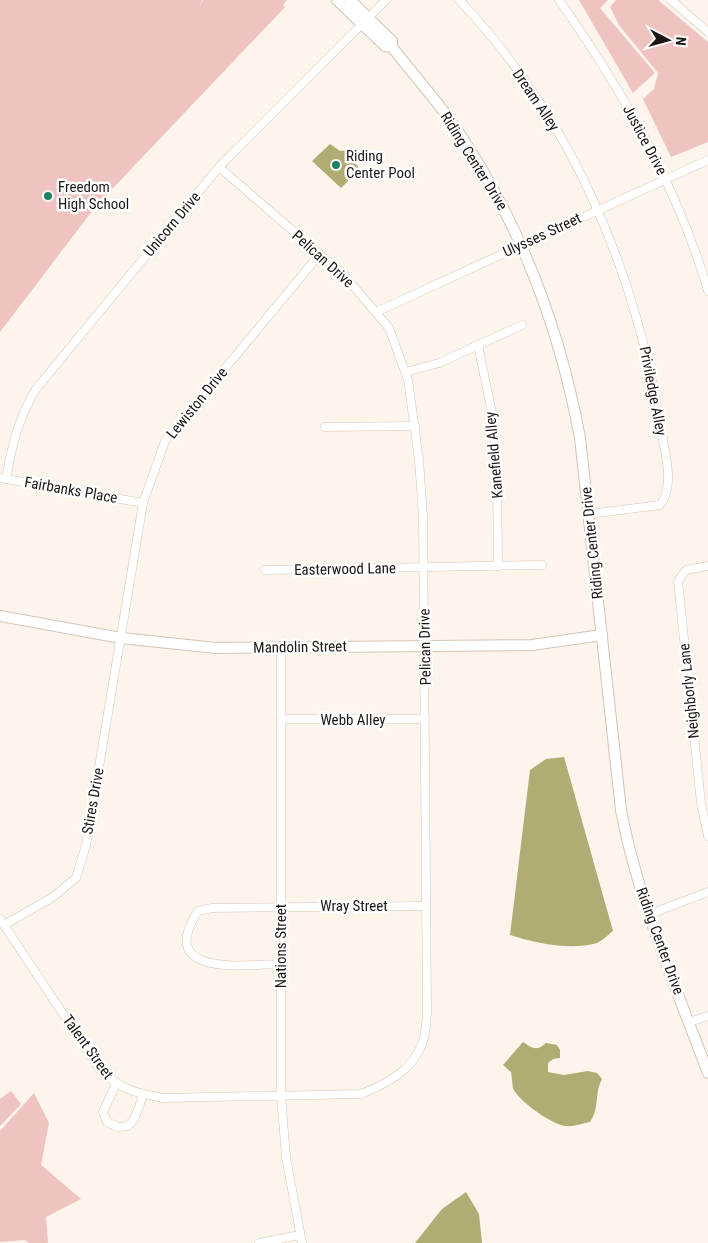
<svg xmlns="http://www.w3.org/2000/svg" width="708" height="1243" font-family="'Roboto Condensed',sans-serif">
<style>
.green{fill:#efc4c0}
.water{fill:#b1ac73}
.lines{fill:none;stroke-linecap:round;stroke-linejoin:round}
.minor-casing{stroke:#d3c5b8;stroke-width:9}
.tertiary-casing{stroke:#d3c5b8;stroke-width:12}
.minor{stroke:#fff;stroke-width:8}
.tertiary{stroke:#fff;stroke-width:10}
.poi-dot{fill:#1d845f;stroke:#fff;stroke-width:2}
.labels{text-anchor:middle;stroke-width:5;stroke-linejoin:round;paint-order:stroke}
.street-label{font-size:15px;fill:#1d1713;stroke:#fff}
.poi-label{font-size:15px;fill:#1d1713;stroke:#fff;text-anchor:start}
</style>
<rect width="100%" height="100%" fill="#fdf4ec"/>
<!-- green -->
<g class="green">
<path d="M 0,0 L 202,0 L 200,5 L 203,0 L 287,0 L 283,5 L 285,7 L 96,206 L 0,332 Z"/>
<path d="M 579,0 L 608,0 L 600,8 L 655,73 L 633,93 Z"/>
<path d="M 616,0 L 658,0 L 708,42 L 708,142 L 671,157 L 643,99 L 654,89 L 658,73 L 619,25 L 610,7 Z"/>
<path d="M 11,1091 L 21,1104 L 0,1126 L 0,1099 Z"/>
<path d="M 34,1093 L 49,1123 L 41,1165 L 81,1199 L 46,1217 L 48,1243 L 29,1243 L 25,1240 L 0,1242 L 0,1131 Z"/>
</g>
<!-- water -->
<g class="water">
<path d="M 330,144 L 340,151 L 349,150 L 353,153 L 352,160 L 360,169 L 341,188 L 312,161 Z"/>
<path d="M 564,757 L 613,931 C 608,935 602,941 597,943 C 571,951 535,943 510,935 L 530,770 L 546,759 Z"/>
<path d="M 523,1042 C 533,1049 537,1051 546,1043 L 557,1045 L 560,1050 L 560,1058 L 553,1059 L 548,1063 L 548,1072 L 564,1075 L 588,1071 L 597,1073 L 602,1079 C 594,1094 600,1108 590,1122 C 583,1123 574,1127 566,1126 C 554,1126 517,1100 513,1088 C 512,1083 512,1077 511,1072 L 503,1065 Z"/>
<path d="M 466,1192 L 479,1214 L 482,1243 L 415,1243 L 442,1209 Z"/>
</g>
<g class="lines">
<defs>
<g id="minor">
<path d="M 459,0 C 570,116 635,268 660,425 C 664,448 676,486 660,505 L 589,514"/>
<path d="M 559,0 C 622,90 677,185 708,291"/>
<path d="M 671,0 L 708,32"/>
<path d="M 376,312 L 708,160"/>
<path d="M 478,345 L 494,423 L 497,479 L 498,566"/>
<path d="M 406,372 L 439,363 L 522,325"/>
<path d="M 325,427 L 415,426"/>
<path d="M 0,478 L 143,503"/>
<path d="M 6,479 C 12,445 18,419 36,389 L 219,167 L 386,0"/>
<path d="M 708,566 L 686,570 L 678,581 L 701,803 L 708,836"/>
<path d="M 265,570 L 542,565"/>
<path d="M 281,647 L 281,1095 L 286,1157 L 302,1243"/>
<path d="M 281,719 L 425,719"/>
<path d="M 650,914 L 708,892"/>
<path d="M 0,919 L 101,1071 C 122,1090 136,1093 163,1098 L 361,1094 C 386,1084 412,1071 422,1044 C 426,1035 426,1023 427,1013 L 423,516 L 419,460 L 408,380 L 389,328 L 344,275 L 219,167"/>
<path d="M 4,925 L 53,897 L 76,878 L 86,845 L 143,503 L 165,441 L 319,255"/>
<path d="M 281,964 C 244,965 155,977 198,911 L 212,908 L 426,906"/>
<path d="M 689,1022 L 708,1016"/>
<path d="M 116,1084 L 103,1112 L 107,1122 L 118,1127 L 128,1126 L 135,1118 L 143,1095"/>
<path d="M 259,1243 L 300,1235"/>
</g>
<g id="tertiary">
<path d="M 337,0 L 385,46 L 392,47"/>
<path d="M 350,0 L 392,41 L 392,47 C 412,73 434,97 453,124 C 519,220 559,324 580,438 L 621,810 C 638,900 676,987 708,1073"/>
<path d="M 0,616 L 121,638 L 216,648 L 532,645 L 602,635"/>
</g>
</defs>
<!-- minor casing -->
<use href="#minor" class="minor-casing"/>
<!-- tertiary casing -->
<use href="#tertiary" class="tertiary-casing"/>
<!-- minor -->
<use href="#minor" class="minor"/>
<!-- tertiary -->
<use href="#tertiary" class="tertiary"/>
</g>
<!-- markers -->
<g class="poi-dot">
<circle cx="336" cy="165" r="5"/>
<circle cx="48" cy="196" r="5"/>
</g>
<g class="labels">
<!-- street labels -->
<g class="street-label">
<text transform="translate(536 100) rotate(56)" y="5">Dream Alley</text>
<text transform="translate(645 140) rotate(62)" y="5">Justice Drive</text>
<text transform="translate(474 161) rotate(58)" y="5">Riding Center Drive</text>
<text transform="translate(172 224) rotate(-50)" y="5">Unicorn Drive</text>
<text transform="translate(542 235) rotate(-25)" y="5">Ulysses Street</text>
<text transform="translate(323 259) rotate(42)" y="5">Pelican Drive</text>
<text transform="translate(653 391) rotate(79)" y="5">Priviledge Alley</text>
<text transform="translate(197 403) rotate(-51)" y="5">Lewiston Drive</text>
<text transform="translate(494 455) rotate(-95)" y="5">Kanefield Alley</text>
<text transform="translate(71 490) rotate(10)" y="5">Fairbanks Place</text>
<text transform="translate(592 543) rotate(-96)" y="5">Riding Center Drive</text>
<text transform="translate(345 569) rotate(-1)" y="5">Easterwood Lane</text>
<text transform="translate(300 647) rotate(-1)" y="5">Mandolin Street</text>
<text transform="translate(425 647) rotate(-91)" y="5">Pelican Drive</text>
<text transform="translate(689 691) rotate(-96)" y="5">Neighborly Lane</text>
<text x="353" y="725">Webb Alley</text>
<text transform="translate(93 801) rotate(-80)" y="5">Stires Drive</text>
<text x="354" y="911">Wray Street</text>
<text transform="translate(660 941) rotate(70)" y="5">Riding Center Drive</text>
<text transform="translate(281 946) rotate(-90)" y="5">Nations Street</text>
<text transform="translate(88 1047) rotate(54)" y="5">Talent Street</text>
</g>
<!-- poi labels -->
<g class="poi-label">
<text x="346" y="161">Riding<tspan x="346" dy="17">Center Pool</tspan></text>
<text x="58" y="192">Freedom<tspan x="58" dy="17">High School</tspan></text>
</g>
</g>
<!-- north arrow -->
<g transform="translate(668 40) rotate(96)" stroke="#ffffff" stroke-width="4" paint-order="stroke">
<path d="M0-4L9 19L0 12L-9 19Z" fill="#1d1713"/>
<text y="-8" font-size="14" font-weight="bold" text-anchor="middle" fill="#1d1713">N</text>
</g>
</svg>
